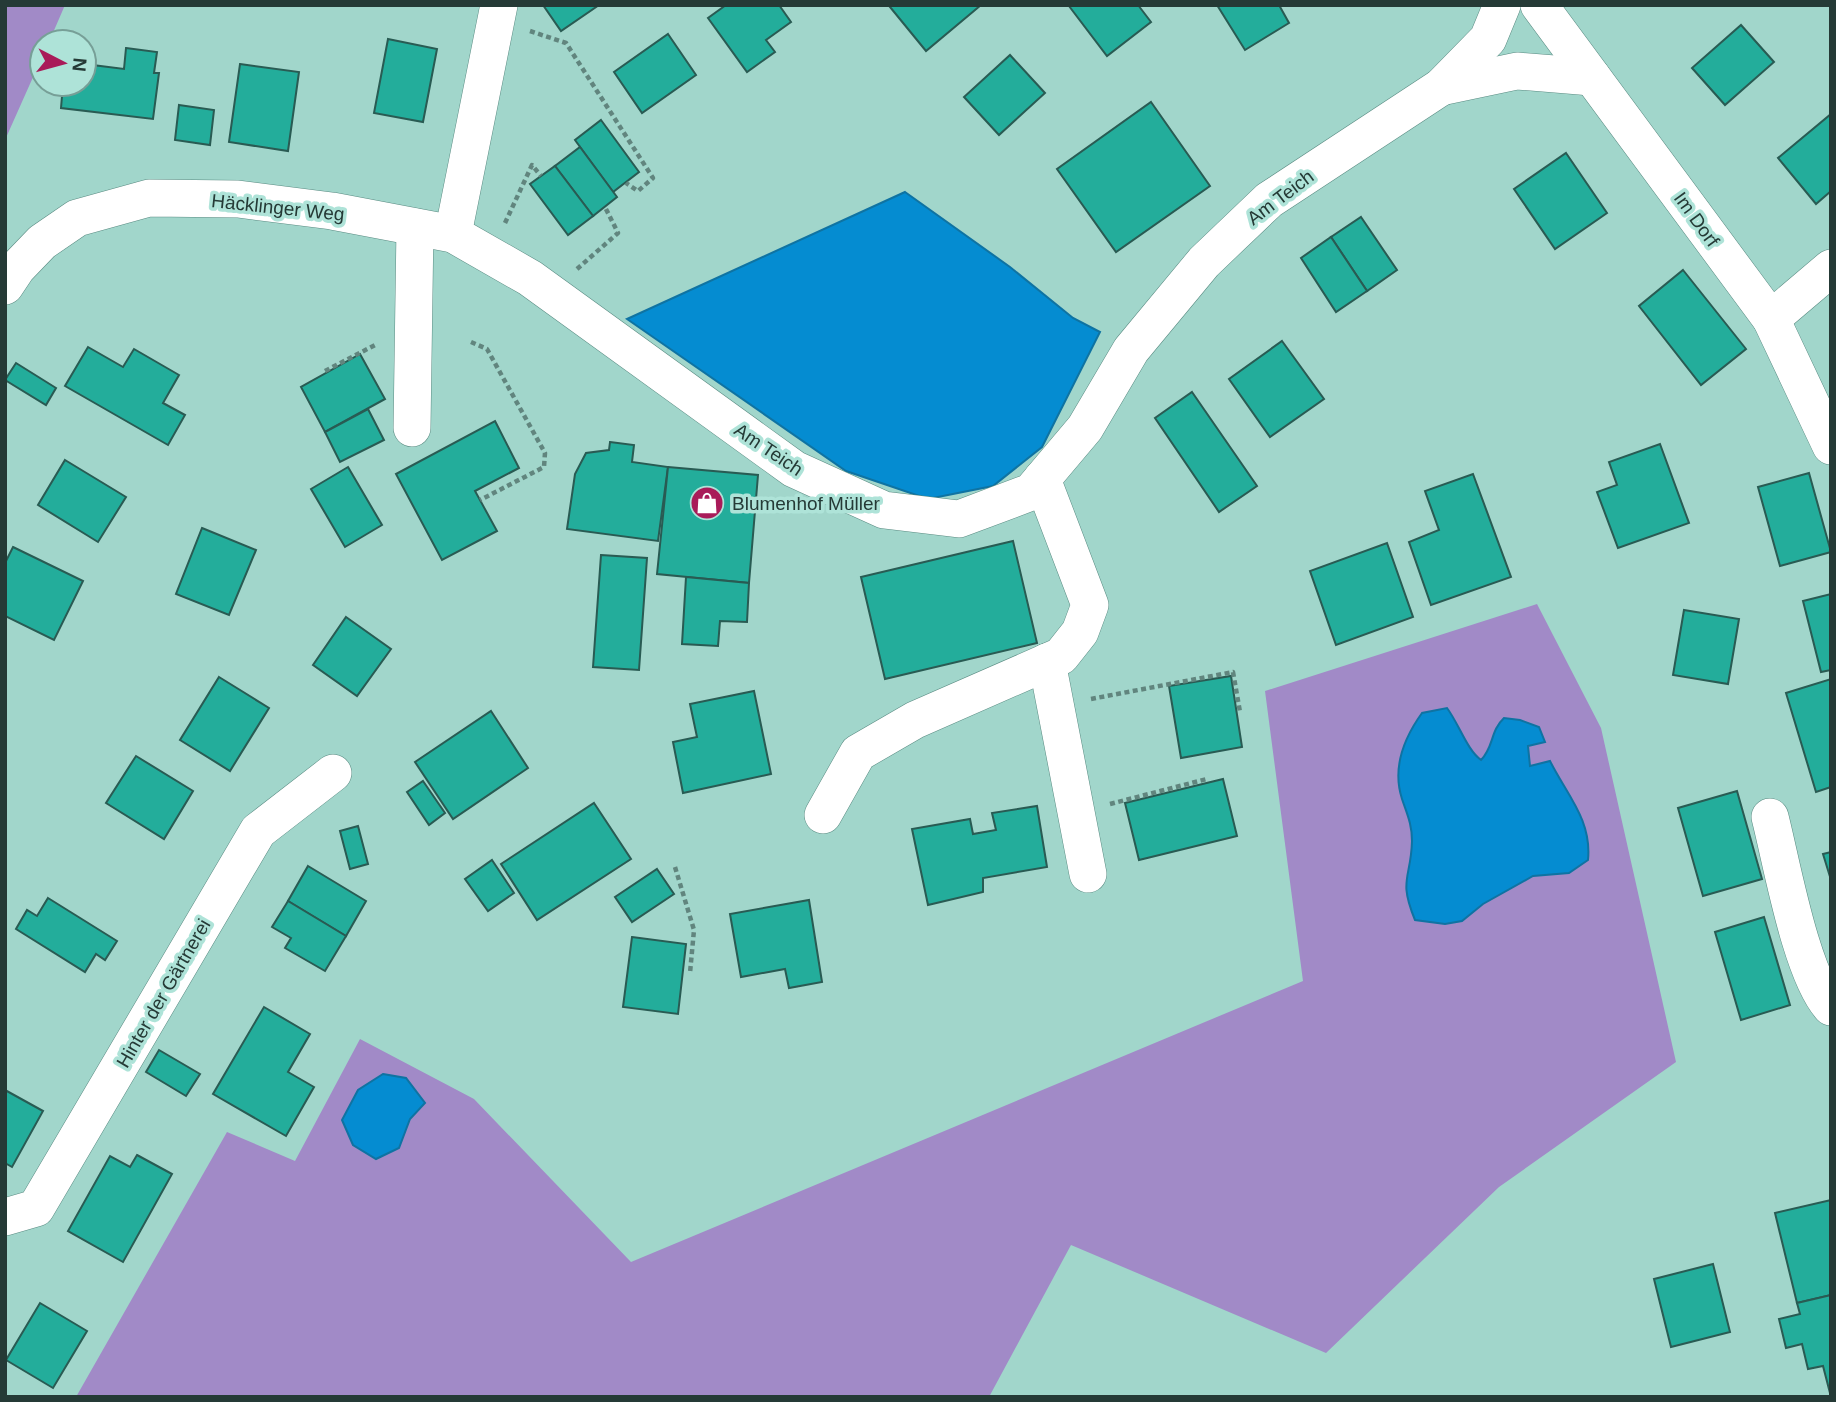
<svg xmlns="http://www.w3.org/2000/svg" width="1836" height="1402" font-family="Arial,sans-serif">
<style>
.green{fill:#a18ac7}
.water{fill:#058cd1;stroke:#0f73a2;stroke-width:2}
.building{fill:#23ad9b;stroke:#295b53;stroke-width:2}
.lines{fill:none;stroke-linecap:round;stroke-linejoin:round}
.minor-casing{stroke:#598b82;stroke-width:38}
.path{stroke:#61857e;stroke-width:4.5;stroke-dasharray:5 3.5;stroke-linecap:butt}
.minor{stroke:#fff;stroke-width:37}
.labels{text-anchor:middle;stroke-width:7;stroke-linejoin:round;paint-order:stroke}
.street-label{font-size:19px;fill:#253a36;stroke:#aee3d8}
.poi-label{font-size:19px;fill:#253a36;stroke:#aee3d8;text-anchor:start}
</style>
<rect width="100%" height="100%" fill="#a1d6cb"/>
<!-- green -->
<g class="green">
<path d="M 5,5 L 65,5 L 49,42 L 42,42 L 42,57 L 5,140 Z"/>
<path d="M 1537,604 L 1601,728 L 1676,1062 L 1499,1187 L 1326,1353 L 1071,1245 L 989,1397 L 76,1397 L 227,1132 L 295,1161 L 360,1039 L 474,1099 L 631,1262 L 1303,981 L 1265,691 Z"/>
</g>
<!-- water -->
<g class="water">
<path d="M 905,192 L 1010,267 L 1073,318 L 1100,332 L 1042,447 L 993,486 L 928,499 L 846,471 L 627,319 Z"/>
<path d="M 1447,708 C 1459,724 1467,750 1481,760 C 1494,747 1490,731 1504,718 L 1520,720 L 1539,727 L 1545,742 L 1528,746 L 1530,766 L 1550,761 C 1567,795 1592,820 1588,860 L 1569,873 L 1533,876 L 1483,904 L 1462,921 L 1445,924 L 1415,920 C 1398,879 1411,879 1412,841 C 1412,824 1407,814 1402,799 C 1392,768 1404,738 1422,713 Z"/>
<path d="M 383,1074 L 406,1078 L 425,1103 L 410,1119 L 399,1148 L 376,1159 L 353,1145 L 342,1120 L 358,1090 Z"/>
</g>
<!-- building -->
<g class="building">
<path d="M 543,5 L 599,5 L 561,31 Z"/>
<path d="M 726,5 L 779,5 L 791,22 L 766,40 L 775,52 L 747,72 L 708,18 Z"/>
<path d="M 892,5 L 981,5 L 926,51 L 890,7 Z"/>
<path d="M 1138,5 L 1151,22 L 1107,56 L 1069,6 Z"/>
<path d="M 1217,5 L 1279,5 L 1289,23 L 1245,50 Z"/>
<path d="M 1741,25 L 1774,62 L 1725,105 L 1692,68 Z"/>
<path d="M 668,34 L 696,75 L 642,113 L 614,72 Z"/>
<path d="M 388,39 L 437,49 L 423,122 L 374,113 Z"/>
<path d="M 126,48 L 157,52 L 154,73 L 159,73 L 153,119 L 61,108 L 63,84 L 84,84 L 84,64 L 124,69 Z"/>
<path d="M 1010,55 L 1045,93 L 999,135 L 964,97 Z"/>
<path d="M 240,64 L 299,72 L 288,151 L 229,142 Z"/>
<path d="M 1151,102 L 1210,186 L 1116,252 L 1057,169 Z"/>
<path d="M 179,105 L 214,110 L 210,145 L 175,140 Z"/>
<path d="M 1831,114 L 1831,191 L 1816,204 L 1778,158 Z"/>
<path d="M 601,120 L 639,172 L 613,192 L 575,140 Z"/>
<path d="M 580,147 L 617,197 L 593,216 L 555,166 Z"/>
<path d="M 1566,153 L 1607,213 L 1555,249 L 1514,189 Z"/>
<path d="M 555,166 L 593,216 L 568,235 L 530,184 Z"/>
<path d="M 1361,217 L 1397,270 L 1367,291 L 1331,237 Z"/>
<path d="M 1331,237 L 1367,291 L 1336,312 L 1301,258 Z"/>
<path d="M 1683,270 L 1746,349 L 1701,385 L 1639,306 Z"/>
<path d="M 1282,341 L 1324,399 L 1270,437 L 1229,379 Z"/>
<path d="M 88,347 L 123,367 L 134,349 L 179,375 L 163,403 L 185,415 L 168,445 L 65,386 Z"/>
<path d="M 360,354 L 385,399 L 325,432 L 301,387 Z"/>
<path d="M 16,363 L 56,388 L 46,405 L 5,380 Z"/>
<path d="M 1192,392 L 1257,486 L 1219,512 L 1155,418 Z"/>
<path d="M 368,409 L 384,440 L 340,462 L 325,432 Z"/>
<path d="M 495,421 L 519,468 L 475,491 L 497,531 L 442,560 L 396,474 Z"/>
<path d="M 610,442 L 634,445 L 632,462 L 668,467 L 658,541 L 567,529 L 575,474 L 586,453 L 609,450 Z"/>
<path d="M 1660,444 L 1689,523 L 1618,548 L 1597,492 L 1617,485 L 1609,462 Z"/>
<path d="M 65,460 L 126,497 L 98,542 L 38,505 Z"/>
<path d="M 348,467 L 382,525 L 345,547 L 311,489 Z"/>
<path d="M 668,467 L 758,475 L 749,583 L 657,574 Z"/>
<path d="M 1809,473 L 1831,552 L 1780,566 L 1758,487 Z"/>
<path d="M 1473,474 L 1511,577 L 1431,605 L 1409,542 L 1439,530 L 1425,491 Z"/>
<path d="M 202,528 L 256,550 L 229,615 L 176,594 Z"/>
<path d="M 1013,541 L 1037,643 L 885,679 L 861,577 Z"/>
<path d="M 1387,543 L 1413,617 L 1336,645 L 1310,571 Z"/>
<path d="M 13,547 L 83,581 L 54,640 L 5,616 L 5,563 Z"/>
<path d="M 601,555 L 647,558 L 639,670 L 593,667 Z"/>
<path d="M 686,577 L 749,583 L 747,622 L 720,621 L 718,646 L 682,644 Z"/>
<path d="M 1831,594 L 1831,670 L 1821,672 L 1803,601 Z"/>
<path d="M 1684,610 L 1739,619 L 1728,684 L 1673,675 Z"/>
<path d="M 346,617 L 391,649 L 357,696 L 313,665 Z"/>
<path d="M 1231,676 L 1242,747 L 1181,758 L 1169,686 Z"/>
<path d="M 219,677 L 269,708 L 230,771 L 180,740 Z"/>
<path d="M 1831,679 L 1831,787 L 1816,792 L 1786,693 Z"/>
<path d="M 754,691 L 771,774 L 683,793 L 673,742 L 697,737 L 690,704 Z"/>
<path d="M 491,711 L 528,768 L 453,819 L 415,762 Z"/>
<path d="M 136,756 L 193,791 L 164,839 L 106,803 Z"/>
<path d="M 1223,779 L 1237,836 L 1139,860 L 1125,803 Z"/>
<path d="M 423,781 L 445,813 L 429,825 L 407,792 Z"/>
<path d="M 1737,791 L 1762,879 L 1703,896 L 1678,808 Z"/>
<path d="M 594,803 L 631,859 L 537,920 L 501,864 Z"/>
<path d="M 1037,806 L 1047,867 L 983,878 L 983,892 L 928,905 L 912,829 L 970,819 L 973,834 L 996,830 L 992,813 Z"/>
<path d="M 358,826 L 368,864 L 350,869 L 340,831 Z"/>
<path d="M 1831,852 L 1831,880 L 1823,854 Z"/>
<path d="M 492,860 L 514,893 L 488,911 L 465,879 Z"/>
<path d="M 308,866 L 366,901 L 346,936 L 288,901 Z"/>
<path d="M 657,869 L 674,894 L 632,922 L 615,897 Z"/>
<path d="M 48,898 L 117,941 L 105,960 L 96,954 L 85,972 L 16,929 L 27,910 L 37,916 Z"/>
<path d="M 809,900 L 822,982 L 789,988 L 785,969 L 741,977 L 730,914 Z"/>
<path d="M 288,901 L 346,936 L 325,971 L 285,948 L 291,938 L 272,927 Z"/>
<path d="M 1764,917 L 1790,1005 L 1741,1020 L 1715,932 Z"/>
<path d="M 632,937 L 686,944 L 678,1014 L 623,1007 Z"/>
<path d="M 264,1007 L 310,1034 L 288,1072 L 314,1087 L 286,1136 L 213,1094 Z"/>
<path d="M 159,1050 L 200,1074 L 186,1096 L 146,1072 Z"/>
<path d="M 5,1090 L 43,1111 L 12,1167 L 5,1163 Z"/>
<path d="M 137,1155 L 172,1174 L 123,1262 L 68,1231 L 110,1156 L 130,1167 Z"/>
<path d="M 1831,1200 L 1831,1295 L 1797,1303 L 1775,1213 Z"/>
<path d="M 1713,1264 L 1730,1332 L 1671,1347 L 1654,1279 Z"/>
<path d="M 1831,1295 L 1831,1397 L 1823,1366 L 1808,1369 L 1802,1344 L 1786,1348 L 1779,1319 L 1800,1314 L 1797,1303 Z"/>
<path d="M 40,1303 L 87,1331 L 53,1388 L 6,1360 Z"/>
</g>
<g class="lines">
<defs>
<g id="minor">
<path d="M 1539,5 L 1771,319 L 1831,446"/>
<path d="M 1441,87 L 1517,71 L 1592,77"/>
<path d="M 453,234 L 499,5"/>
<path d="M 5,286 L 17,268 L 42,242 L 77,218 L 149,198 L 238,199 L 332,211 L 453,234 L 530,278 L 794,469 L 884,510 L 959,519 L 1031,492 L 1085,428 L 1131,350 L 1204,262 L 1269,200 L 1441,87 L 1488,39 L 1502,5"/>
<path d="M 1771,319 L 1831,268"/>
<path d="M 412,428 L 415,227"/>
<path d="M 1047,662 L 1088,874"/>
<path d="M 823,815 L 858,753 L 915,720 L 1061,656 L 1080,632 L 1090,605 L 1042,479"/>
<path d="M 1770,817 C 1782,864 1801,974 1831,1007"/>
<path d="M 5,1217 L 36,1208 L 258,831 L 333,773"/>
</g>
</defs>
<!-- minor casing -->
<use href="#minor" class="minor-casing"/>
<!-- path -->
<g class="path">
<path d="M 530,31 L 566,43 L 653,178 L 638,191 L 626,183"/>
<path d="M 505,223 L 532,165 L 541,176"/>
<path d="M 577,269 L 618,233 L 605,207"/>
<path d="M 471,342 L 487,349 L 545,453 L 544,467 L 480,500"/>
<path d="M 325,371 L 377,344"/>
<path d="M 1091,699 L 1233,672 L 1240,712"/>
<path d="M 1110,804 L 1207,779"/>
<path d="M 675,867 L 694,930 L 690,973"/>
</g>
<!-- minor -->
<use href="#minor" class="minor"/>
</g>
<!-- icons -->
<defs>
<symbol id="shop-disc" viewBox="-11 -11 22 22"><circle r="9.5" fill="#a91b59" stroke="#aee3d8"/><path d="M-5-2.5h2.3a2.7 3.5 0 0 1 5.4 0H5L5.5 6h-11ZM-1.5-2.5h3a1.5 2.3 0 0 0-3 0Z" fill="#fff"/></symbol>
</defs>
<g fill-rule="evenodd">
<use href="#shop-disc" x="688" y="484" width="38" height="38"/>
</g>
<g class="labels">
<!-- street labels -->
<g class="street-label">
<text transform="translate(1280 197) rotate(-37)" y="7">Am Teich</text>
<text transform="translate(278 207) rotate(6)" y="7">Häcklinger Weg</text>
<text transform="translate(1697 219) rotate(54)" y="7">Im Dorf</text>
<text transform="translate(769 449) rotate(34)" y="7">Am Teich</text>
<text transform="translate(163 993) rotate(-60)" y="7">Hinter der Gärtnerei</text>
</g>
<!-- poi labels -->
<g class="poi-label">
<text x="732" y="510">Blumenhof Müller</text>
</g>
</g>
<!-- border -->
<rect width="1836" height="1402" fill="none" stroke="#253a36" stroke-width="14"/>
<!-- north arrow -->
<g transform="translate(63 63) rotate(96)"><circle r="33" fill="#aee3d8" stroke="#779f97" stroke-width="2"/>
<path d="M0-5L12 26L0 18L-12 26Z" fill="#a91b59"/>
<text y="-10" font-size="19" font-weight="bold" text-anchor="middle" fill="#253a36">N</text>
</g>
</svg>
